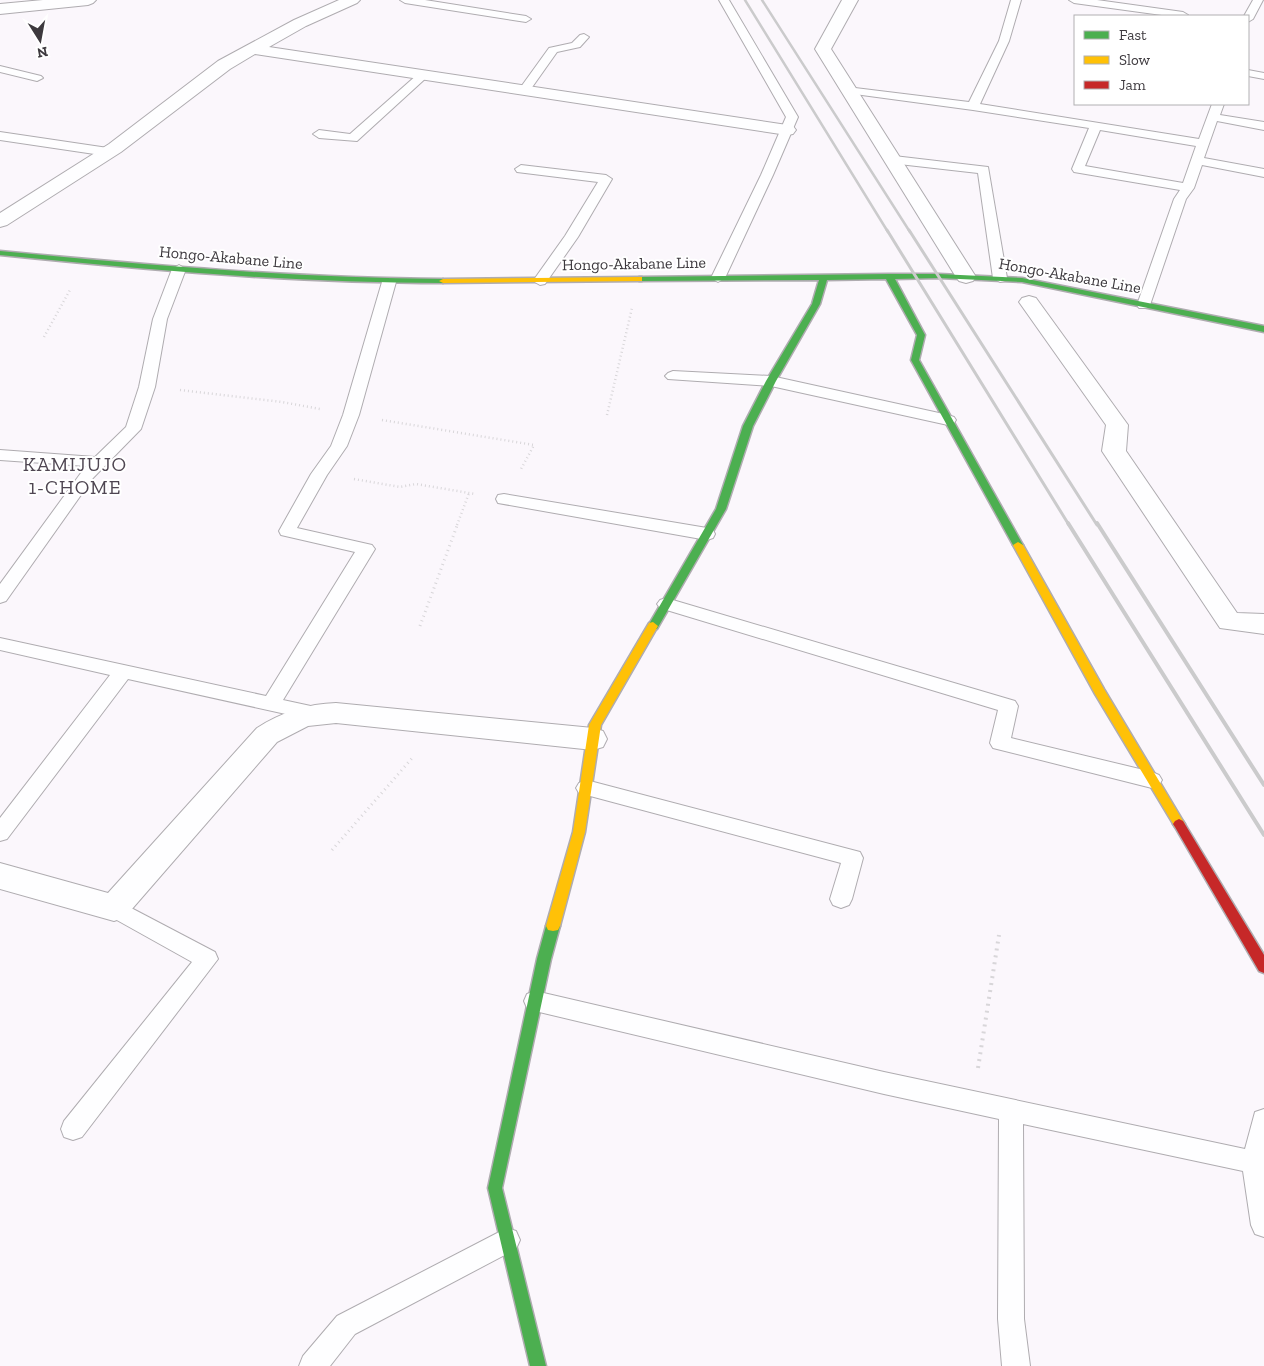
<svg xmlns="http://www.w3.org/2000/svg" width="1264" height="1366" font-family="'Zilla Slab',serif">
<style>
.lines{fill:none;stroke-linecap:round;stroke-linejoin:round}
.lane-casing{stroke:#afacb0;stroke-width:2}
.street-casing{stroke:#afacb0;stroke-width:2}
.fast-casing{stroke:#afacb0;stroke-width:3}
.slow-casing{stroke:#afacb0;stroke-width:3}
.jam-casing{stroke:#afacb0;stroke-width:3}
.path-far2{stroke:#d8d6d9;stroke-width:2.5;stroke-dasharray:1 3;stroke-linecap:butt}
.path-far1{stroke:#d8d6d9;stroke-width:3;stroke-dasharray:1 4;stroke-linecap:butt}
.path{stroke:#d8d6d9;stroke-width:4;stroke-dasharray:2 5;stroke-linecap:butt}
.lane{fill:#fefeff;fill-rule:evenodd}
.street{fill:#fefeff;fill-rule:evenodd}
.fast{fill:#4caf50;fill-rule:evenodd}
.slow{fill:#ffc107;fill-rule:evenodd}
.jam{fill:#c62828;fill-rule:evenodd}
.rail-far2{stroke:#cbcbcc;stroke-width:2.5}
.rail-far1{stroke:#cbcbcc;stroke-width:3}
.rail{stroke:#cbcbcc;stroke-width:4}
.labels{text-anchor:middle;stroke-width:4;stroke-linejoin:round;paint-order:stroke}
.far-street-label{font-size:16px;fill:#3d393e;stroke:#fff}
.neighbourhood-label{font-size:20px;letter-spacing:1px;fill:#4f4652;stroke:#fff}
</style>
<rect width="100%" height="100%" fill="#fbf7fc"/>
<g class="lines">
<defs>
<g id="lane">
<path d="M 400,0 L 425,0 L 526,16 L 531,19 L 526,22 L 405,3 Z"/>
<path d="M 719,0 L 729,0 L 798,117 L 773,175 L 725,278 L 718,282 L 711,278 L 761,175 L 786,117 Z"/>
<path d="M 1011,0 L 1021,0 L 1009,41 L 980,104 L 1199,139 L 1212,104 L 1224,104 L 1220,115 L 1264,122 L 1264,130 L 1217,121 L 1204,158 L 1264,169 L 1264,177 L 1202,165 L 1194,188 L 1186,199 L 1149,308 L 1139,308 L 1137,305 L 1174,199 L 1180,190 L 1074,172 L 1072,169 L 1089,128 L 973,110 L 847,93 L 841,90 L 847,87 L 969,102 L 999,41 ZM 1100,130 L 1196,146 L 1183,183 L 1085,166 Z"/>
<path d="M 1069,0 L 1097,0 L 1183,12 L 1188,15 L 1169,16 L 1074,3 Z"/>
<path d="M 1253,0 L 1263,0 L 1253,19 L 1248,22 L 1248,16 L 1244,16 Z"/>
<path d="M 584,34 L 589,37 L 580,47 L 557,52 L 528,93 L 520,93 L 518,91 L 549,48 L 572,43 L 580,35 Z"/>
<path d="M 0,66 L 41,76 L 43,78 L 37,81 L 0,72 Z"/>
<path d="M 1248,70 L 1264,73 L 1264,79 L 1248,76 Z"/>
<path d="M 422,73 L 426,74 L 428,76 L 426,78 L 357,141 L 319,138 L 313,134 L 319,130 L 350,134 L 418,74 Z"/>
<path d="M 0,132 L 108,148 L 114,152 L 108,156 L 0,140 Z"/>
<path d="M 894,156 L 988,167 L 1007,278 L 1005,281 L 1000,282 L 993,278 L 978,173 L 890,163 L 888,160 L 890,157 Z"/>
<path d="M 521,165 L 606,175 L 612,179 L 578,237 L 545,284 L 540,285 L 533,281 L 565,236 L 598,182 L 517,172 L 515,169 Z"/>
<path d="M 179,265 L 186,269 L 167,319 L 155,387 L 141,429 L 93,478 L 6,601 L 0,603 L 0,584 L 86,466 L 0,460 L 0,450 L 95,457 L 126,427 L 139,387 L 153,319 L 172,269 Z"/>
<path d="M 389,278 L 396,282 L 359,415 L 347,446 L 327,475 L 297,528 L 372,545 L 375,549 L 283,700 L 320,708 L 323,713 L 320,718 L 313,720 L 128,679 L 7,839 L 0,841 L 0,818 L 110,675 L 0,650 L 0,638 L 266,696 L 355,552 L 281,535 L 279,531 L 311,474 L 331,446 L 343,415 L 382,282 Z"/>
<path d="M 673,371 L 771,376 L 948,415 L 954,417 L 956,420 L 954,423 L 948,425 L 771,386 L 668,379 L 665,376 L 668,373 Z"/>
<path d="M 504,494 L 707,528 L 713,530 L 715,534 L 713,538 L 707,540 L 498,503 L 496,499 L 498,495 Z"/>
<path d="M 666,598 L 1015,701 L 1018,706 L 1011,738 L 1152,772 L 1159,775 L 1162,780 L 1159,785 L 1152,788 L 993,748 L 990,743 L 998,710 L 660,608 L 657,604 L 660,600 Z"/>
<path d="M 586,780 L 860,852 L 863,858 L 852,899 L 849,905 L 841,908 L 833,905 L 830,899 L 841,863 L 579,793 L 576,788 L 579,783 Z"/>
<path d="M 114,899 L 215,952 L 218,959 L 82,1137 L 73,1140 L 64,1137 L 61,1129 L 64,1121 L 192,962 L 106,914 L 103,908 L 106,902 Z"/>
<path d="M 535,991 L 884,1072 L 1245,1149 L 1255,1112 L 1264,1109 L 1264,1237 L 1255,1234 L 1251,1225 L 1243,1171 L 1023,1124 L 1024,1319 L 1030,1366 L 1002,1366 L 998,1319 L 999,1119 L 884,1094 L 535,1011 L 527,1008 L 524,1001 L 527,994 Z"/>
<path d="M 507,1228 L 516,1231 L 520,1240 L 516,1249 L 355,1334 L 330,1366 L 299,1366 L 303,1356 L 337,1316 Z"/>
</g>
<g id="street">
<path d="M 43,0 L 96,0 L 93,3 L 88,5 L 0,14 L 0,4 Z"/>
<path d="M 339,0 L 360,0 L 357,3 L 306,26 L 269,47 L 787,125 L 793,126 L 796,130 L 793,134 L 787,135 L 255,54 L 230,69 L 121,152 L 7,225 L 0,227 L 0,213 L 109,144 L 218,61 L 294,20 Z"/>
<path d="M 842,0 L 858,0 L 831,49 L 976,277 L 973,281 L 966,283 L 959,281 L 956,277 L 815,49 Z"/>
<path d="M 1029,296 L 1036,298 L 1128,425 L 1126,451 L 1237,613 L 1264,614 L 1264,634 L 1220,628 L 1102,451 L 1106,425 L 1019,302 L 1022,298 Z"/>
<path d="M 336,703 L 593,728 L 603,731 L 607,739 L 603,747 L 593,750 L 336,723 L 308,726 L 277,742 L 125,917 L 114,921 L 0,889 L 0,863 L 108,893 L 257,728 C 282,712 307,704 336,703 Z"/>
</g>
<g id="fast">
<path d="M 0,251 C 148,265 295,278 443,279 L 447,281 L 443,283 C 295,283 148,270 0,255 Z"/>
<path d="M 889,274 L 939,274 L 1022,278 L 1264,326 L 1264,332 L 1022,282 L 939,278 L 895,279 L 925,335 L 919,360 L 1023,545 L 1018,548 L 1013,545 L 911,360 L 917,335 L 886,279 L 827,280 L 820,304 L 776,381 L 753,426 L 726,509 L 657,629 L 649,629 L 648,626 L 716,509 L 743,426 L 766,381 L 812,304 L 819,280 L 639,281 L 635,279 L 639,277 Z"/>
<path d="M 553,921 L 558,922 L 560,926 L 551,959 L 502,1188 L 546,1366 L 530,1366 L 488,1188 L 537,959 L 546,926 L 548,922 Z"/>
</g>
<g id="slow">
<path d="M 639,277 L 642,277 L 642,281 L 443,283 L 439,281 L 443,279 Z"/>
<path d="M 1018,542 L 1023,545 L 1104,689 L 1183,821 L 1185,824 L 1183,827 L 1179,829 L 1175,827 L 1095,694 L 1013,545 Z"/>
<path d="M 653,622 L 658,626 L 601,725 L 585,832 L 560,926 L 558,930 L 553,931 L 548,930 L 546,926 L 573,832 L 589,725 L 649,623 Z"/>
</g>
<path id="jam" d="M 1179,819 L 1183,821 L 1264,955 L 1264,973 L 1259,971 L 1175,827 L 1173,824 L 1175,821 Z"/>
</defs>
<!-- lane casing -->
<use href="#lane" class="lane-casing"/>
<!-- street casing -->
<use href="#street" class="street-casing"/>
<!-- fast casing -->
<use href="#fast" class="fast-casing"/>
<!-- slow casing -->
<use href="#slow" class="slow-casing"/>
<!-- jam casing -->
<use href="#jam" class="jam-casing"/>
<!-- path-far2 -->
<g class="path-far2">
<path d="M 44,337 L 70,290"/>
<path d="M 180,390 L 282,402 L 320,409"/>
<path d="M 607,415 L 632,308"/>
<path d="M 382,420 L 534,445 L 520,471"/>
<path d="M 354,479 L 400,487 L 416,484 L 475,494"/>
<path d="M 457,525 L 469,493"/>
</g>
<!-- path-far1 -->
<g class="path-far1">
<path d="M 420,626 L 458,523"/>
<path d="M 332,850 L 414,756"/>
</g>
<!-- path -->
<path class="path" d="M 978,1068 L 999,935"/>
<!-- lane -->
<use href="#lane" class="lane"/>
<!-- street -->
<use href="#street" class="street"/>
<!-- fast -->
<use href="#fast" class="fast"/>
<!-- slow -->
<use href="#slow" class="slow"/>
<!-- jam -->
<use href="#jam" class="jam"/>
<!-- rail-far2 -->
<g class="rail-far2">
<path d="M 745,0 L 888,232"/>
<path d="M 762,0 L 910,232"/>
</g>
<!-- rail-far1 -->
<g class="rail-far1">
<path d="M 887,230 L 1069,525"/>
<path d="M 909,230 L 1097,525"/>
</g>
<!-- rail -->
<g class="rail">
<path d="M 1068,523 L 1264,835"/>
<path d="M 1097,523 L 1264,785"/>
</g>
</g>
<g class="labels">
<!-- far-street labels -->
<g class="far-street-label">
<text transform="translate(231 257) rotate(5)" y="6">Hongo-Akabane Line</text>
<text transform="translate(634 263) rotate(-1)" y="6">Hongo-Akabane Line</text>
<text transform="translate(1070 275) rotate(10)" y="6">Hongo-Akabane Line</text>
</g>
<!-- neighbourhood labels -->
<g class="neighbourhood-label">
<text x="75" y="471">KAMIJUJO<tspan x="75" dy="23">1-CHOME</tspan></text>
</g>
</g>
<!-- legend -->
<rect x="1074" y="15" width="175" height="90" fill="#ffffff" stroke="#b1b0b2"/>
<rect x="1084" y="31" width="25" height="8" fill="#4caf50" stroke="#b1b0b2"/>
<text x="1119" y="40" font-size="15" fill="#3d393e">Fast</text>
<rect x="1084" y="56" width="25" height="8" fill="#ffc107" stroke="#b1b0b2"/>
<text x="1119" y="65" font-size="15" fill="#3d393e">Slow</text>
<rect x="1084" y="81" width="25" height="8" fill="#c62828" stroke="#b1b0b2"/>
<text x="1119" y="90" font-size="15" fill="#3d393e">Jam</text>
<!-- north arrow -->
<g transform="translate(40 40) rotate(169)" stroke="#ffffff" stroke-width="4" paint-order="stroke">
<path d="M0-4L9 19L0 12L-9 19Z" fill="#3d393e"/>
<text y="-8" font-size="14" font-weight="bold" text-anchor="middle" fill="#3d393e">N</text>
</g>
</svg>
